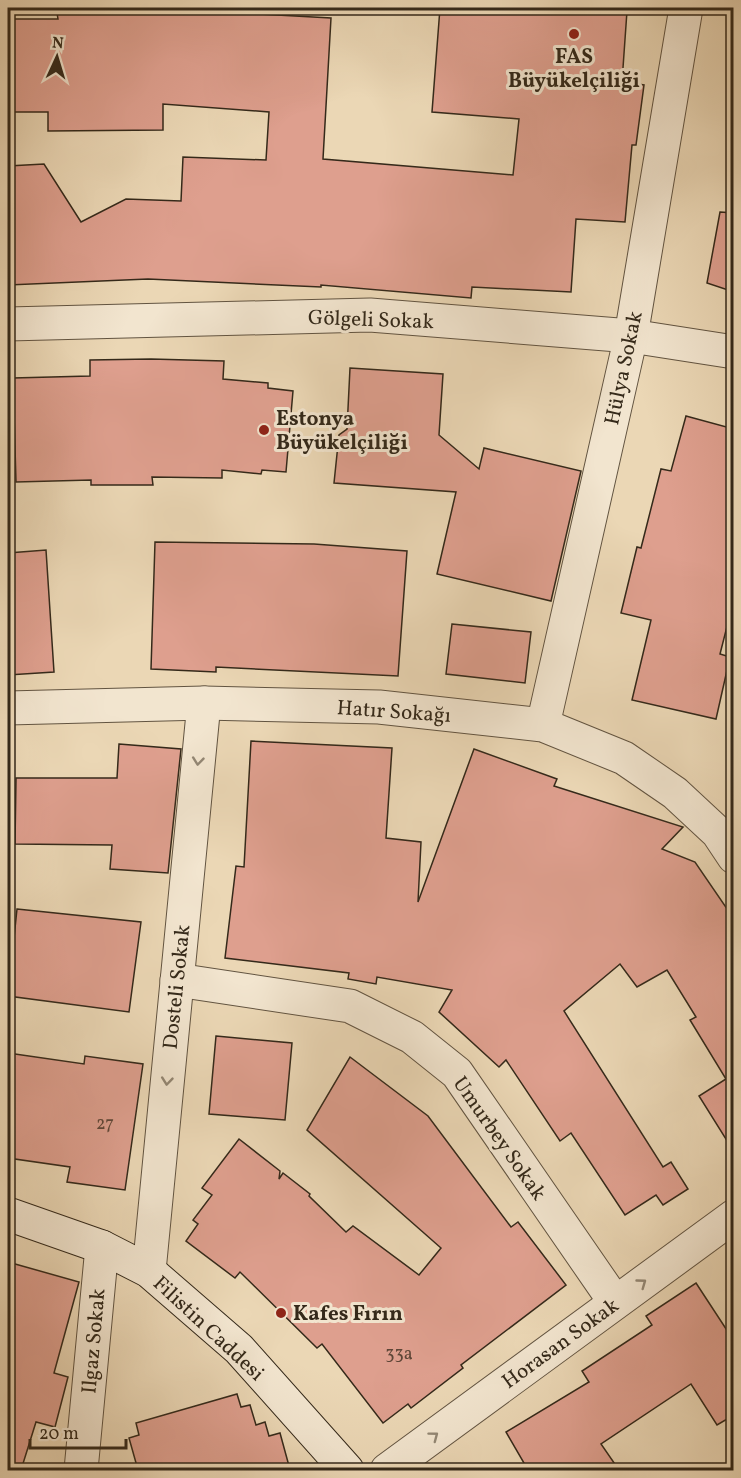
<svg xmlns="http://www.w3.org/2000/svg" width="741" height="1478" font-family="Vollkorn,serif">
<style>
.building{fill:#de9f8e;stroke:#34291a;stroke-width:1.5}
.lines{fill:none;stroke-linecap:round;stroke-linejoin:round}
.street-casing{stroke:#625441;stroke-width:35}
.secondary-casing{stroke:#34291a;stroke-width:35}
.street{stroke:#f2e5cf;stroke-width:33}
.secondary{stroke:#f2e5cf;stroke-width:33}
.oneway{stroke:#938774}
.poi-dot{fill:#8f2418;stroke:#f2e5cf;stroke-width:2}
.labels{text-anchor:middle;stroke-width:6;stroke-linejoin:round;paint-order:stroke}
.number-label{font-size:18px;fill:#5e4637}
.poi-label{font-size:21px;font-weight:bold;fill:#34291a;stroke:#f2e5cf;text-anchor:start}
.street-label{font-size:21px;fill:#34291a;stroke:#f2e5cf}
</style>
<rect width="100%" height="100%" fill="#ebd7b5"/>
<filter id="stains"><feTurbulence type="fractalNoise" baseFrequency=".00333" numOctaves="4"/><feColorMatrix values="0 0 0 0 .2 0 0 0 0 .09 0 0 0 0 .02 0 0 0 .5 -.17"/></filter>
<radialGradient id="worn" r=".72"><stop offset=".6" stop-color="#630" stop-opacity="0"/><stop offset="1" stop-color="#630" stop-opacity=".3"/></radialGradient>
<!-- building -->
<g class="building">
<path d="M 440,8 L 563,8 L 627,11 L 622,82 L 644,85 L 636,145 L 632,145 L 625,222 L 576,219 L 571,292 L 472,287 L 471,298 L 321,285 L 321,287 L 148,279 L 8,285 L 8,166 L 44,164 L 81,222 L 126,199 L 181,201 L 183,157 L 266,160 L 269,112 L 163,104 L 163,130 L 48,131 L 48,112 L 8,112 L 8,19 L 58,19 L 57,13 L 190,13 L 190,10 L 331,18 L 323,159 L 513,175 L 519,119 L 432,112 Z"/>
<path d="M 720,212 L 734,213 L 734,292 L 707,283 Z"/>
<path d="M 151,359 L 224,361 L 223,379 L 268,383 L 268,388 L 293,391 L 286,472 L 262,470 L 261,474 L 222,470 L 222,478 L 152,477 L 153,485 L 91,485 L 91,480 L 16,482 L 13,378 L 90,376 L 90,360 Z"/>
<path d="M 350,368 L 443,374 L 439,435 L 479,469 L 484,448 L 581,471 L 551,601 L 437,574 L 456,492 L 334,483 L 339,435 L 347,429 Z"/>
<path d="M 686,416 L 734,429 L 734,599 L 720,654 L 730,657 L 716,719 L 632,700 L 651,620 L 621,613 L 637,547 L 641,548 L 661,469 L 671,471 Z"/>
<path d="M 155,542 L 314,544 L 407,551 L 398,676 L 216,667 L 216,672 L 151,669 Z"/>
<path d="M 46,550 L 54,672 L 8,675 L 8,553 Z"/>
<path d="M 452,624 L 531,632 L 525,683 L 446,674 Z"/>
<path d="M 251,741 L 392,748 L 386,838 L 421,842 L 418,902 L 474,749 L 557,779 L 554,786 L 683,827 L 662,849 L 695,862 L 734,919 L 734,1152 L 699,1096 L 726,1079 L 690,1020 L 696,1017 L 667,970 L 637,987 L 620,964 L 564,1011 L 663,1167 L 671,1162 L 688,1189 L 663,1205 L 656,1195 L 625,1215 L 571,1133 L 560,1141 L 506,1060 L 499,1067 L 439,1012 L 452,990 L 377,977 L 376,984 L 348,979 L 349,973 L 225,958 L 236,866 L 244,867 Z"/>
<path d="M 119,744 L 181,749 L 168,873 L 110,869 L 112,845 L 15,844 L 16,778 L 117,778 Z"/>
<path d="M 17,909 L 141,922 L 129,1012 L 8,996 Z"/>
<path d="M 216,1036 L 292,1043 L 285,1120 L 209,1114 Z"/>
<path d="M 8,1053 L 84,1064 L 85,1056 L 143,1064 L 125,1190 L 67,1182 L 70,1167 L 8,1158 Z"/>
<path d="M 350,1057 L 428,1116 L 511,1227 L 518,1222 L 566,1285 L 461,1365 L 463,1368 L 411,1408 L 408,1404 L 383,1423 L 322,1344 L 317,1348 L 240,1272 L 235,1278 L 186,1241 L 198,1224 L 193,1220 L 212,1195 L 202,1188 L 239,1139 L 280,1171 L 279,1179 L 283,1173 L 310,1194 L 309,1196 L 346,1232 L 353,1226 L 419,1275 L 441,1248 L 307,1130 Z"/>
<path d="M 8,1262 L 79,1282 L 54,1373 L 68,1377 L 55,1427 L 36,1422 L 21,1470 L 8,1470 Z"/>
<path d="M 696,1283 L 734,1341 L 734,1415 L 717,1425 L 691,1384 L 601,1444 L 619,1470 L 528,1470 L 506,1432 L 589,1382 L 582,1371 L 652,1325 L 646,1316 Z"/>
<path d="M 237,1394 L 241,1407 L 250,1405 L 256,1425 L 265,1422 L 269,1436 L 280,1433 L 289,1466 L 270,1470 L 138,1470 L 129,1438 L 139,1435 L 136,1423 Z"/>
</g>
<g class="lines">
<defs>
<g id="street">
<path d="M 8,324 L 370,315 L 631,336 L 734,352"/>
<path d="M 8,708 L 204,703 L 379,707 L 543,725 L 624,758 L 675,793 L 718,833 L 734,857"/>
<path d="M 543,725 L 631,336 L 686,8"/>
<path d="M 177,980 L 350,1006 L 412,1037 L 457,1073 L 615,1302"/>
<path d="M 149,1271 L 204,703"/>
<path d="M 81,1470 L 102,1247"/>
<path d="M 387,1470 L 734,1216"/>
</g>
<path id="secondary" d="M 8,1214 L 102,1247 L 149,1271 L 239,1349 L 347,1470"/>
</defs>
<!-- street casing -->
<use href="#street" class="street-casing"/>
<!-- secondary casing -->
<use href="#secondary" class="secondary-casing"/>
<!-- street -->
<use href="#street" class="street"/>
<!-- secondary -->
<use href="#secondary" class="secondary"/>
</g>
<!-- one-way arrows -->
<defs><path id="oneway-chevron" d="M-2-3.5L2.5 0L-2 3.5" fill="none" stroke-width="1.6" stroke-linecap="round" stroke-linejoin="round" transform="scale(1.5)"/></defs>
<g class="oneway">
<use href="#oneway-chevron" transform="translate(198 761) rotate(96)"/>
<use href="#oneway-chevron" transform="translate(167 1081) rotate(96)"/>
<use href="#oneway-chevron" transform="translate(642 1283) rotate(-36)"/>
<use href="#oneway-chevron" transform="translate(434 1436) rotate(-37)"/>
</g>
<!-- markers -->
<g class="poi-dot">
<circle cx="574" cy="34" r="6"/>
<circle cx="264" cy="430" r="6"/>
<circle cx="281" cy="1313" r="6"/>
</g>
<g class="labels">
<!-- number labels -->
<g class="number-label">
<text x="105" y="1129">27</text>
<text x="399" y="1359">33a</text>
</g>
<!-- poi labels -->
<g class="poi-label">
<text x="574" y="63" text-anchor="middle">FAS<tspan x="574" dy="24">Büyükelçiliği</tspan></text>
<text x="276" y="425">Estonya<tspan x="276" dy="24">Büyükelçiliği</tspan></text>
<text x="293" y="1320">Kafes Fırın</text>
</g>
<!-- street labels -->
<g class="street-label">
<text transform="translate(371 319) rotate(2)" y="7">Gölgeli Sokak</text>
<text transform="translate(623 368) rotate(-78)" y="7">Hülya Sokak</text>
<text transform="translate(394 711) rotate(4)" y="7">Hatır Sokağı</text>
<text transform="translate(176 987) rotate(-84)" y="7">Dosteli Sokak</text>
<text transform="translate(500 1138) rotate(55)" y="7">Umurbey Sokak</text>
<text transform="translate(209 1328) rotate(43)" y="7">Filistin Caddesi</text>
<text transform="translate(93 1341) rotate(-85)" y="7">Ilgaz Sokak</text>
<text transform="translate(560 1343) rotate(-36)" y="7">Horasan Sokak</text>
</g>
</g>
<!-- margin -->
<rect width="741" height="1478" fill="none" stroke="#ebd7b5" stroke-width="30"/>
<rect x="9" y="9" width="723" height="1460" fill="none" stroke="#34291a" stroke-width="3"/>
<rect x="15" y="15" width="711" height="1448" fill="none" stroke="#34291a" stroke-width="1.5"/>
<!-- north arrow -->
<g transform="translate(57 57) rotate(4)" stroke="#f2e5cf" stroke-width="4.5" paint-order="stroke">
<path d="M0-4.5L10 22L0 15L-10 22Z" fill="#34291a"/>
<text y="-9" font-size="16" font-weight="bold" text-anchor="middle" fill="#34291a">N</text>
</g>
<!-- scale -->
<path d="M30 1439v9h96v-9" fill="none" stroke="#34291a" stroke-width="3"/>
<text x="39" y="1439" font-size="18" fill="#34291a" stroke="#f2e5cf" stroke-width="4.5" paint-order="stroke">20 m</text>
<rect width="100%" height="100%" filter="url(#stains)"/>
<rect width="100%" height="100%" fill="url(#worn)"/>
</svg>
